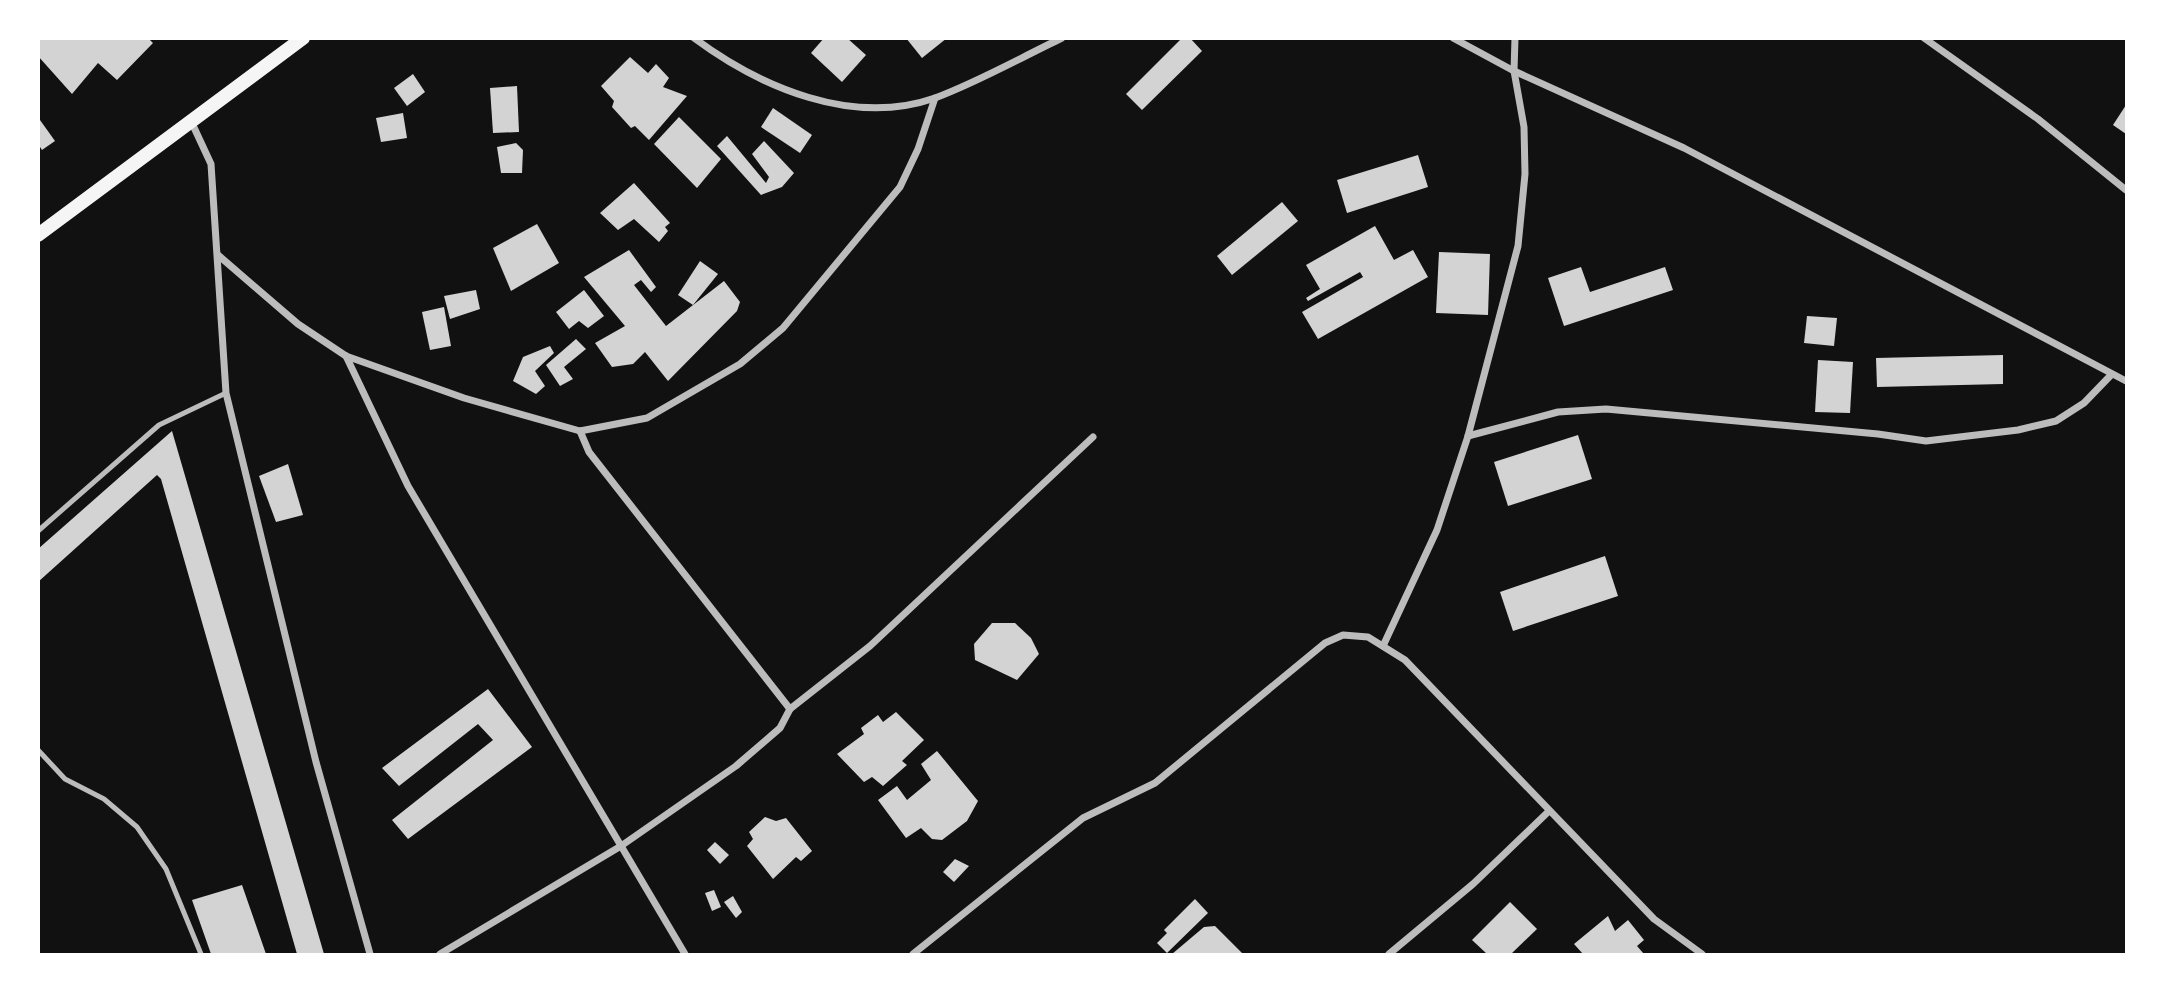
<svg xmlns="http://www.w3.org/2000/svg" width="2165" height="993" font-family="Georgia,serif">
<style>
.building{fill:#d3d3d3}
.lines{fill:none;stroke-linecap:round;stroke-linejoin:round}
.service{stroke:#bcbcbc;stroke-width:5}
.minor{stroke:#bcbcbc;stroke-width:7}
.secondary{stroke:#f5f5f5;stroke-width:14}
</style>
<rect width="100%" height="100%" fill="#111"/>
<!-- building -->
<g class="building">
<path d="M 38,38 L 148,38 L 153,43 L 117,80 L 98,63 L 72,94 L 38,56 Z"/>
<path d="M 824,38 L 847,38 L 866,55 L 842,82 L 811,53 Z"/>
<path d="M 906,38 L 947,38 L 922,58 Z"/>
<path d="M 1182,38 L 1190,38 L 1202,51 L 1142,110 L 1126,94 Z"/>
<path d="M 630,57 L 648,73 L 656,64 L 669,78 L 663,87 L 687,96 L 649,140 L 635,126 L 631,128 L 612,107 L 614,101 L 601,86 Z"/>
<path d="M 413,74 L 425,92 L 407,106 L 394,88 Z"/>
<path d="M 517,86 L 519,132 L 493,133 L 490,88 Z"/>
<path d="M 2126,105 L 2126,134 L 2113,125 Z"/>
<path d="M 773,108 L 812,135 L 800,153 L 761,127 Z"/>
<path d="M 403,113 L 407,138 L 381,142 L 376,118 Z"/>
<path d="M 679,117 L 721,159 L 697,188 L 654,144 Z"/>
<path d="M 40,120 L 55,141 L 42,150 L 38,144 Z"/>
<path d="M 727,136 L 766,183 L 769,177 L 752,154 L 764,141 L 794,173 L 782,187 L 761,195 L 717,146 Z"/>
<path d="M 516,143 L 523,150 L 522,173 L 501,173 L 497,147 Z"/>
<path d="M 1418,155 L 1428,187 L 1347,213 L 1337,180 Z"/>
<path d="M 634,183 L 670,223 L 665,227 L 668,231 L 659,242 L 634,219 L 618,230 L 600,213 Z"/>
<path d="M 1282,202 L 1298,221 L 1232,275 L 1217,256 Z"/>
<path d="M 537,224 L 559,263 L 511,291 L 493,248 Z"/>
<path d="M 1375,226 L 1394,260 L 1413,250 L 1428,277 L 1318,339 L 1302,312 L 1363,277 L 1360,272 L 1308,301 L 1306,298 L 1320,289 L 1306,265 Z"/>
<path d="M 629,250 L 656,287 L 651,292 L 641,280 L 634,285 L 666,326 L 724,281 L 740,302 L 737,311 L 668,381 L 645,352 L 633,364 L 612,367 L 595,343 L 625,326 L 584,277 Z"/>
<path d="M 1439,252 L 1490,254 L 1488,315 L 1436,313 Z"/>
<path d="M 700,261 L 718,274 L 693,305 L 678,295 Z"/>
<path d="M 1581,267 L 1590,292 L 1665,267 L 1673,290 L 1564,326 L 1548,278 Z"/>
<path d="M 476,290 L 480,309 L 450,319 L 444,296 Z"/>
<path d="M 584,290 L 604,316 L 588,328 L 579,321 L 569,329 L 556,312 Z"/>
<path d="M 444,307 L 451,346 L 430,350 L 422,312 Z"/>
<path d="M 1807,316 L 1837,318 L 1834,346 L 1804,343 Z"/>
<path d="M 576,339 L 586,349 L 564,367 L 573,379 L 560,386 L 546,365 Z"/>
<path d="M 550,346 L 554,353 L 535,371 L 545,386 L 536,394 L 513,381 L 523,357 Z"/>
<path d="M 2003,355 L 2003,384 L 1877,387 L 1876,358 Z"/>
<path d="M 1818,360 L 1853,362 L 1850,413 L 1815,412 Z"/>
<path d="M 172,431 L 324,954 L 297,954 L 161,479 L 157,475 L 38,582 L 38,549 Z"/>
<path d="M 1578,435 L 1592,479 L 1508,506 L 1494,462 Z"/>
<path d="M 288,464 L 303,515 L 276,522 L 259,476 Z"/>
<path d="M 1605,556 L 1618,596 L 1513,631 L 1500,592 Z"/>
<path d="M 992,623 L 1015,623 L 1031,638 L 1039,654 L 1017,680 L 975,660 L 974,644 Z"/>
<path d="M 488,689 L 532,747 L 408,839 L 392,820 L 493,740 L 478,724 L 399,786 L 382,768 Z"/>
<path d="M 896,712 L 924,740 L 902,761 L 907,765 L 883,786 L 872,777 L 864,782 L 837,754 L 864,734 L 861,728 L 878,715 L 883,722 Z"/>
<path d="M 937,751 L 978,801 L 967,821 L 942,840 L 932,839 L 921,828 L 906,838 L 878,800 L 897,786 L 907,800 L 931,780 L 921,764 Z"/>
<path d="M 765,817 L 776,821 L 786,818 L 812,851 L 801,861 L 796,857 L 773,879 L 747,846 L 753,839 L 749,832 Z"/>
<path d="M 715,842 L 729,855 L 720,864 L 707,850 Z"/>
<path d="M 955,859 L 969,866 L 954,882 L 943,872 Z"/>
<path d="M 242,885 L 266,954 L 211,954 L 192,900 Z"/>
<path d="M 714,890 L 721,907 L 712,911 L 705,893 Z"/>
<path d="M 733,896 L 742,912 L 736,918 L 724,902 Z"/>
<path d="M 1195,899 L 1208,913 L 1167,953 L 1157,943 L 1167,933 L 1164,930 Z"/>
<path d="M 1510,902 L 1537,929 L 1511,954 L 1487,954 L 1472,940 Z"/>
<path d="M 1608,916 L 1615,931 L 1628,920 L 1644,940 L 1637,946 L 1644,954 L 1583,954 L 1574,944 Z"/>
<path d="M 1215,926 L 1243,954 L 1172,954 L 1204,927 Z"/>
</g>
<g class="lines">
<!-- service -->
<g class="service">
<path d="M 38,531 L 159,425 L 226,393"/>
<path d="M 38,750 L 65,779 L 104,799 L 137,827 L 166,869 L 201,954"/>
</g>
<!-- minor -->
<g class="minor">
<path d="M 694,38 C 760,87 852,127 935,98 C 978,82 1020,58 1062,38"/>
<path d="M 1453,38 L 1514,71 L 1684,148 L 2126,381"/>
<path d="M 1924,38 L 2038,119 L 2126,190"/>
<path d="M 191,121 L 211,164 L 226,393 L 316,762 L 370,954"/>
<path d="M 218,255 L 298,324 L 346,356 L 464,398 L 580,431 L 647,418 L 740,364 L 783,328 L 900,187 L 918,149 L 935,98"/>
<path d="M 346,356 L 408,486 L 685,954"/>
<path d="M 580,431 L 589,452 L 790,709"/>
<path d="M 1468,436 L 1558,412 L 1606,409 L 1878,434 L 1926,441 L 2018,430 L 2056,421 L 2084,403 L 2111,375"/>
<path d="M 1383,646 L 1437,530 L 1468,436 L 1518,246 L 1525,174 L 1524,127 L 1514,71 L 1515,38"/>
<path d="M 440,954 L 621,846 L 736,766 L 780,728 L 790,709 L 870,646 L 1093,437"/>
<path d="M 913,954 L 1083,818 L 1155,783 L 1325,643 L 1343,635 L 1368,637 L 1405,660 L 1654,919 L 1702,954"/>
<path d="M 1389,954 L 1473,884 L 1548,812"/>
</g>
<!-- secondary -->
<path class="secondary" d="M 38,235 L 303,38"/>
</g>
<!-- border -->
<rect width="2165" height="993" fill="none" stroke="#ffffff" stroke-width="80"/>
</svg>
